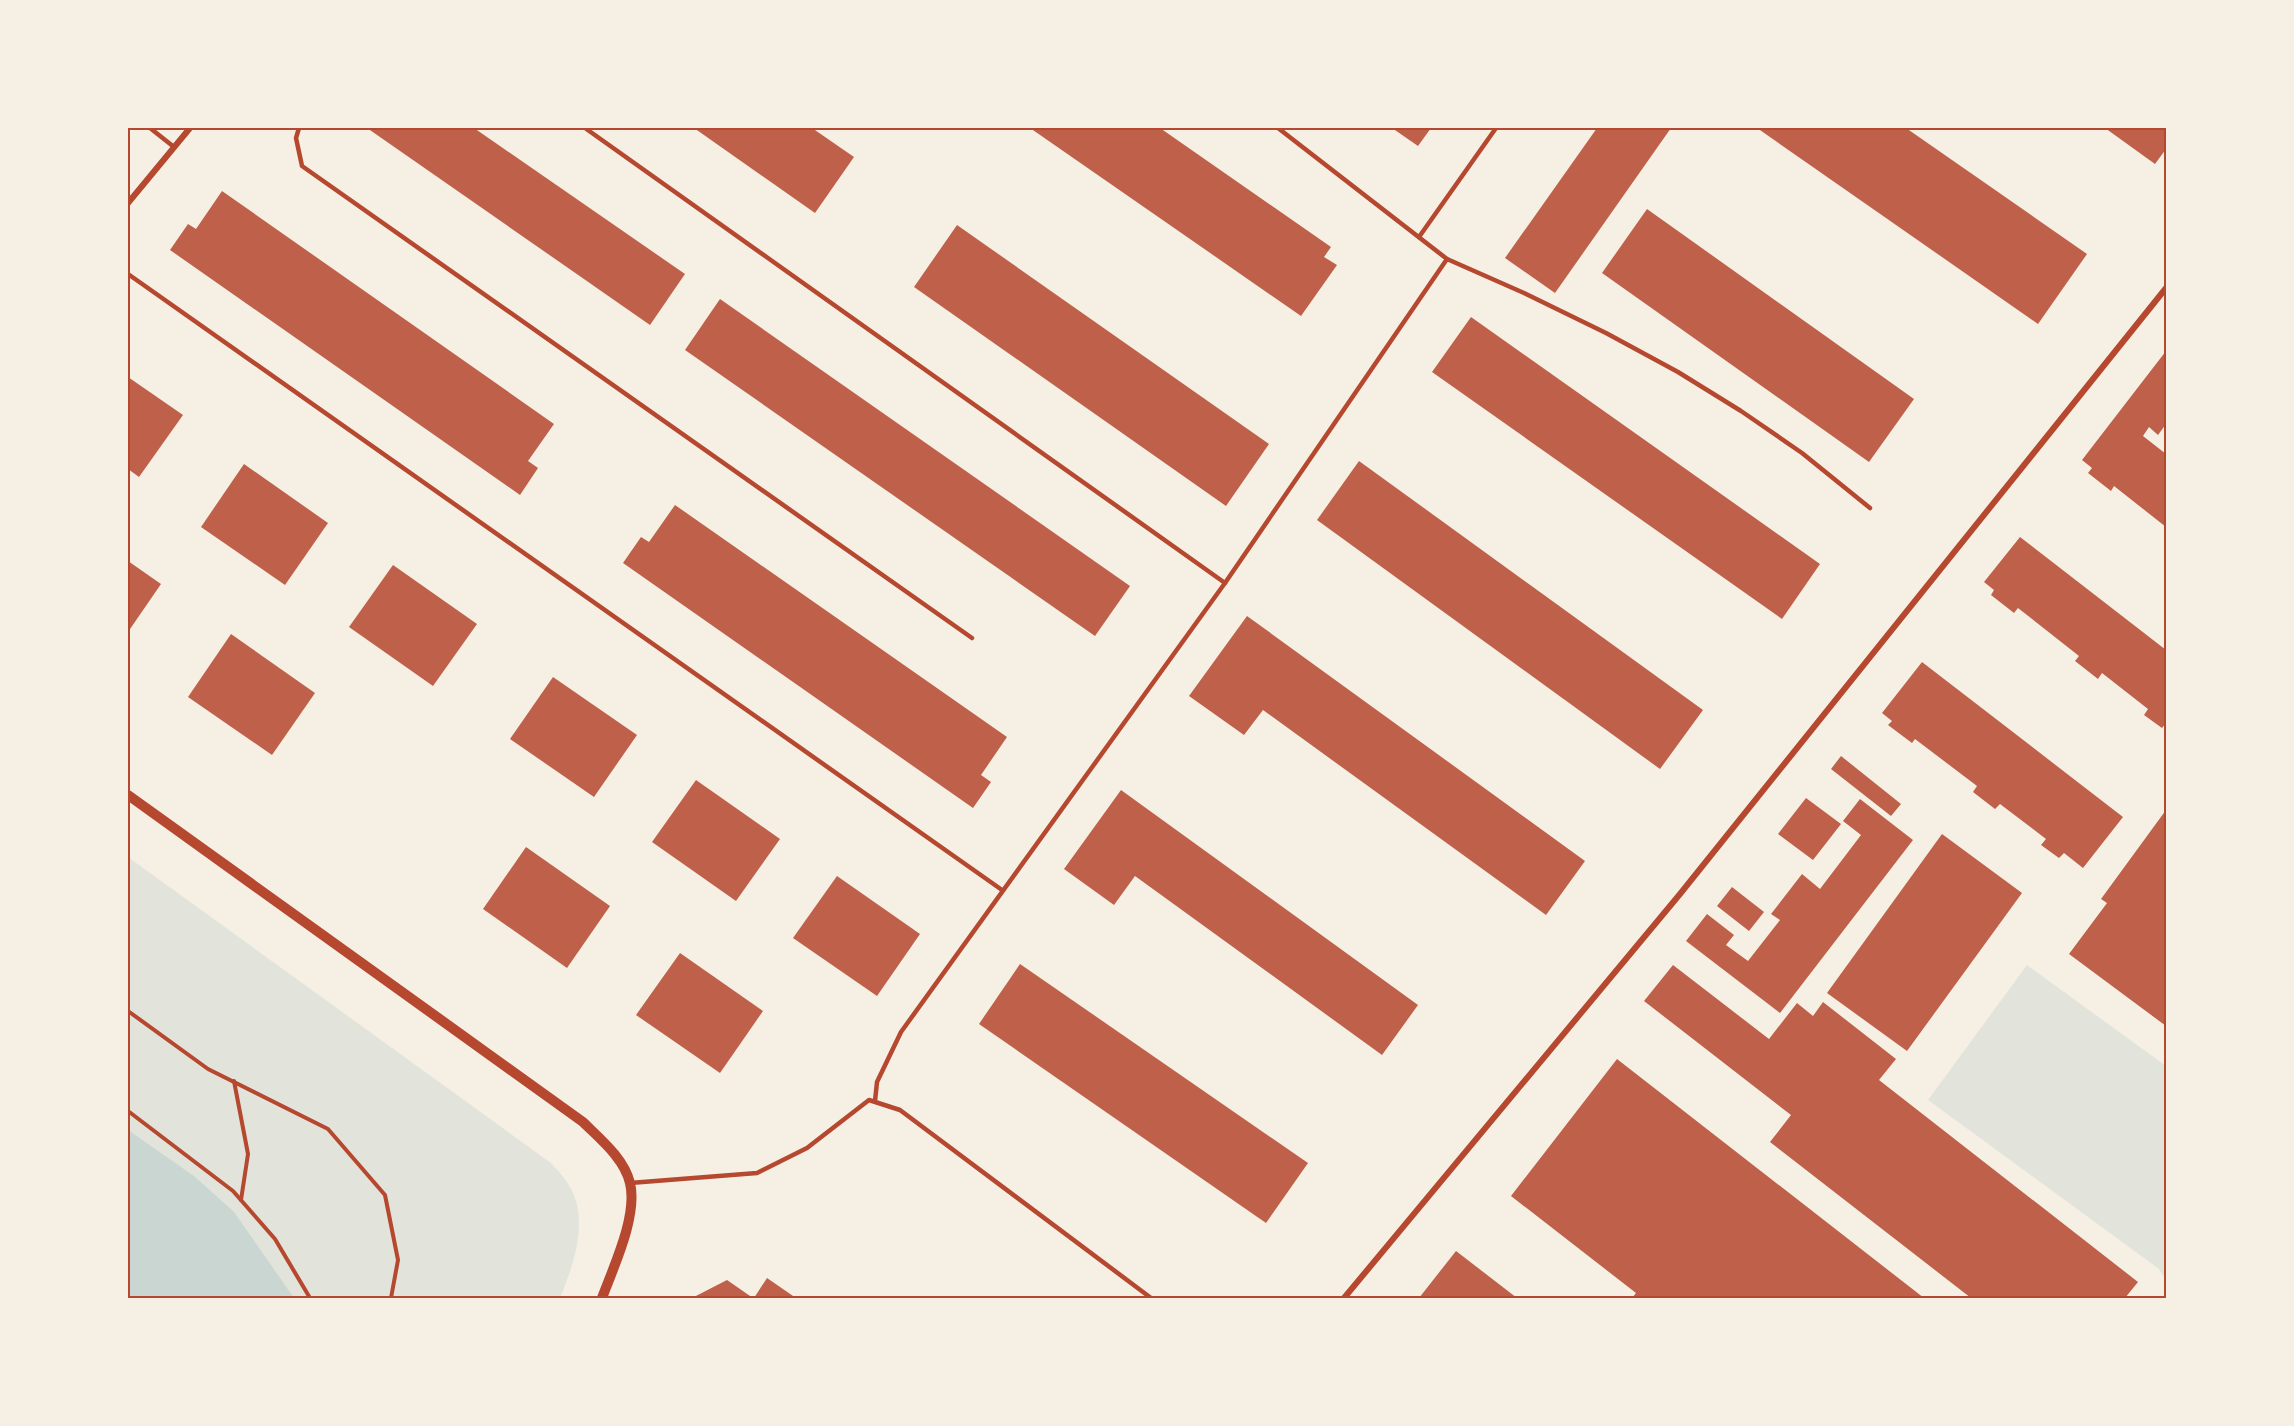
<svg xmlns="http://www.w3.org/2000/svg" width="2294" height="1426" font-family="Ubuntu,sans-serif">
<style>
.green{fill:#e2e4dc}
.water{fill:#c9d6d2}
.building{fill:#bf614a}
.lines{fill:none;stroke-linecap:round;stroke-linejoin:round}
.path{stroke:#b5482f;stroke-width:4}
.service{stroke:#b5482f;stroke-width:4.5}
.minor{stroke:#b5482f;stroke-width:6}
.tertiary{stroke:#b5482f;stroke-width:10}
.neatline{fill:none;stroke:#b5482f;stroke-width:2}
</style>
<rect width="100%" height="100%" fill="#f6efe4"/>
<!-- green -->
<g class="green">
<path d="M 128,857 L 551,1163 C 558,1171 566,1179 571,1189 C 589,1222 573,1266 560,1298 L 128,1298 Z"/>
<path d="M 2027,965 L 2166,1066 L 2166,1280 L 2159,1269 L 1928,1100 Z"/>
</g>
<!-- water -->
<path class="water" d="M 128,1130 L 194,1176 L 234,1212 L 294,1298 L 128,1298 Z"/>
<!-- building -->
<g class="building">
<path d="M 367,128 L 474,128 L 685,274 L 650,325 Z"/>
<path d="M 694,128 L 812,128 L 854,157 L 815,213 Z"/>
<path d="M 1030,128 L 1160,128 L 1331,247 L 1324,257 L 1337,265 L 1301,316 Z"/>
<path d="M 1392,128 L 1431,128 L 1418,146 Z"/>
<path d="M 1597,128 L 1671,128 L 1555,293 L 1505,258 Z"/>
<path d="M 1757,128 L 1906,128 L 2087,254 L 2038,324 Z"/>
<path d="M 2105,128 L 2166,128 L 2166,149 L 2155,164 Z"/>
<path d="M 222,191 L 554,424 L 528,461 L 538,468 L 520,495 L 170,250 L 188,224 L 196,229 Z"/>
<path d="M 1647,209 L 1914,399 L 1869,462 L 1602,273 Z"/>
<path d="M 957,225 L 1269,444 L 1226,506 L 914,287 Z"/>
<path d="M 720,299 L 1130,586 L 1095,636 L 685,350 Z"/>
<path d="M 1471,317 L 1820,564 L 1782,619 L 1432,372 Z"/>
<path d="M 2166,351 L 2166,424 L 2158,435 L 2149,427 L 2143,436 L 2166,454 L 2166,527 L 2114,486 L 2111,491 L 2088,473 L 2092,468 L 2082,460 Z"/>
<path d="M 128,377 L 183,415 L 139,477 L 128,469 Z"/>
<path d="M 1359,461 L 1703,710 L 1660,769 L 1317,520 Z"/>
<path d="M 244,464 L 328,523 L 285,585 L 201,527 Z"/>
<path d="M 675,505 L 1007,737 L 981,775 L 991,782 L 973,808 L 623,563 L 641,537 L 649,542 Z"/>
<path d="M 2020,537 L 2166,650 L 2166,723 L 2162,728 L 2144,715 L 2148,709 L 2102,673 L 2098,679 L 2075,661 L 2079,656 L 2018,608 L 2014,613 L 1991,595 L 1994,590 L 1984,582 Z"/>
<path d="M 128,561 L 161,584 L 128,632 Z"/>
<path d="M 393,565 L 477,624 L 433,686 L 349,627 Z"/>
<path d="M 1247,616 L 1585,861 L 1546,915 L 1263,710 L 1244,735 L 1189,696 Z"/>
<path d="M 231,634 L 315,693 L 272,755 L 188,697 Z"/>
<path d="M 1922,662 L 2123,817 L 2083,868 L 2064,853 L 2059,858 L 2041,845 L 2046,839 L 2000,804 L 1995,809 L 1973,792 L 1977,786 L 1915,739 L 1912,743 L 1888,725 L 1892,721 L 1882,713 Z"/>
<path d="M 553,677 L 637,735 L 594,797 L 510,739 Z"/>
<path d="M 1841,756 L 1901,804 L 1891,816 L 1831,769 Z"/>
<path d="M 696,780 L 780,839 L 736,901 L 652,842 Z"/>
<path d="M 1121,790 L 1418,1005 L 1382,1055 L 1135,876 L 1114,905 L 1064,869 Z"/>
<path d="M 1806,798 L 1841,824 L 1813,860 L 1778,834 Z"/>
<path d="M 1860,799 L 1913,840 L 1780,1013 L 1686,941 L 1707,914 L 1734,935 L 1726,945 L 1748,961 L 1780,920 L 1771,914 L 1802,874 L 1820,889 L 1861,835 L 1843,821 Z"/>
<path d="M 2166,810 L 2166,1026 L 2069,954 L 2107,903 L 2101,899 Z"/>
<path d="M 1942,834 L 2022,893 L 1907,1051 L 1827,993 Z"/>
<path d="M 526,847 L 610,906 L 567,968 L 483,909 Z"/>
<path d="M 837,876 L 920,934 L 877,996 L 793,938 Z"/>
<path d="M 1732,887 L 1764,912 L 1749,931 L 1717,906 Z"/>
<path d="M 680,953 L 763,1011 L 720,1073 L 636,1015 Z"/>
<path d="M 1020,964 L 1308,1163 L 1266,1223 L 979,1024 Z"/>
<path d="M 1673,965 L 1769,1039 L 1797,1003 L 1813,1016 L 1823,1002 L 1896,1059 L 1879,1080 L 2138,1282 L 2125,1298 L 1971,1298 L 1770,1142 L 1791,1115 L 1644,1001 Z"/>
<path d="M 1617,1059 L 1924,1298 L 1632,1298 L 1636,1293 L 1511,1196 Z"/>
<path d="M 1456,1251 L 1517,1298 L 1419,1298 Z"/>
<path d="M 767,1278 L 796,1298 L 754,1298 Z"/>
<path d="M 727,1280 L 753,1298 L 692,1298 Z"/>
</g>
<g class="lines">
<!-- path -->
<g class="path">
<path d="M 128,1011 L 208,1069 L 328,1129 L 385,1195 L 398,1260 L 391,1298"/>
<path d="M 234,1081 L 248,1154 L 241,1200"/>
<path d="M 128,1111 L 233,1191 L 275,1239 L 310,1298"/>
</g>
<!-- service -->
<g class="service">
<path d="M 150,128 L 174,147"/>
<path d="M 299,128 L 296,138 L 302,166 L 972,638"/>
<path d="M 585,128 L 1225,583"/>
<path d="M 1278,128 L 1447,259 L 1524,293 L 1606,333 L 1678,372 L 1741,411 L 1802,453 L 1870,508"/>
<path d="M 1419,237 L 1496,128"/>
<path d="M 128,274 L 1002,890"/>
<path d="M 875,1101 L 877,1082 L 901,1032 L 1225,583 L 1447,259"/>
<path d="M 630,1183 L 757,1173 L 807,1148 L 869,1100 L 900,1110 L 1151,1298"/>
</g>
<!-- minor -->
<g class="minor">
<path d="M 128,203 L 190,128"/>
<path d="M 1344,1298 L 1680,894 L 2166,288"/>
</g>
<!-- tertiary -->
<path class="tertiary" d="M 128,795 L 583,1122 C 600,1139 624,1158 630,1183 C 638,1216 613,1268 602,1298"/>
</g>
<!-- border -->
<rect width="2294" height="1426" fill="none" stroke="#f6efe4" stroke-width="258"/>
<rect x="129" y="129" width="2036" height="1168" class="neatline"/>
</svg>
